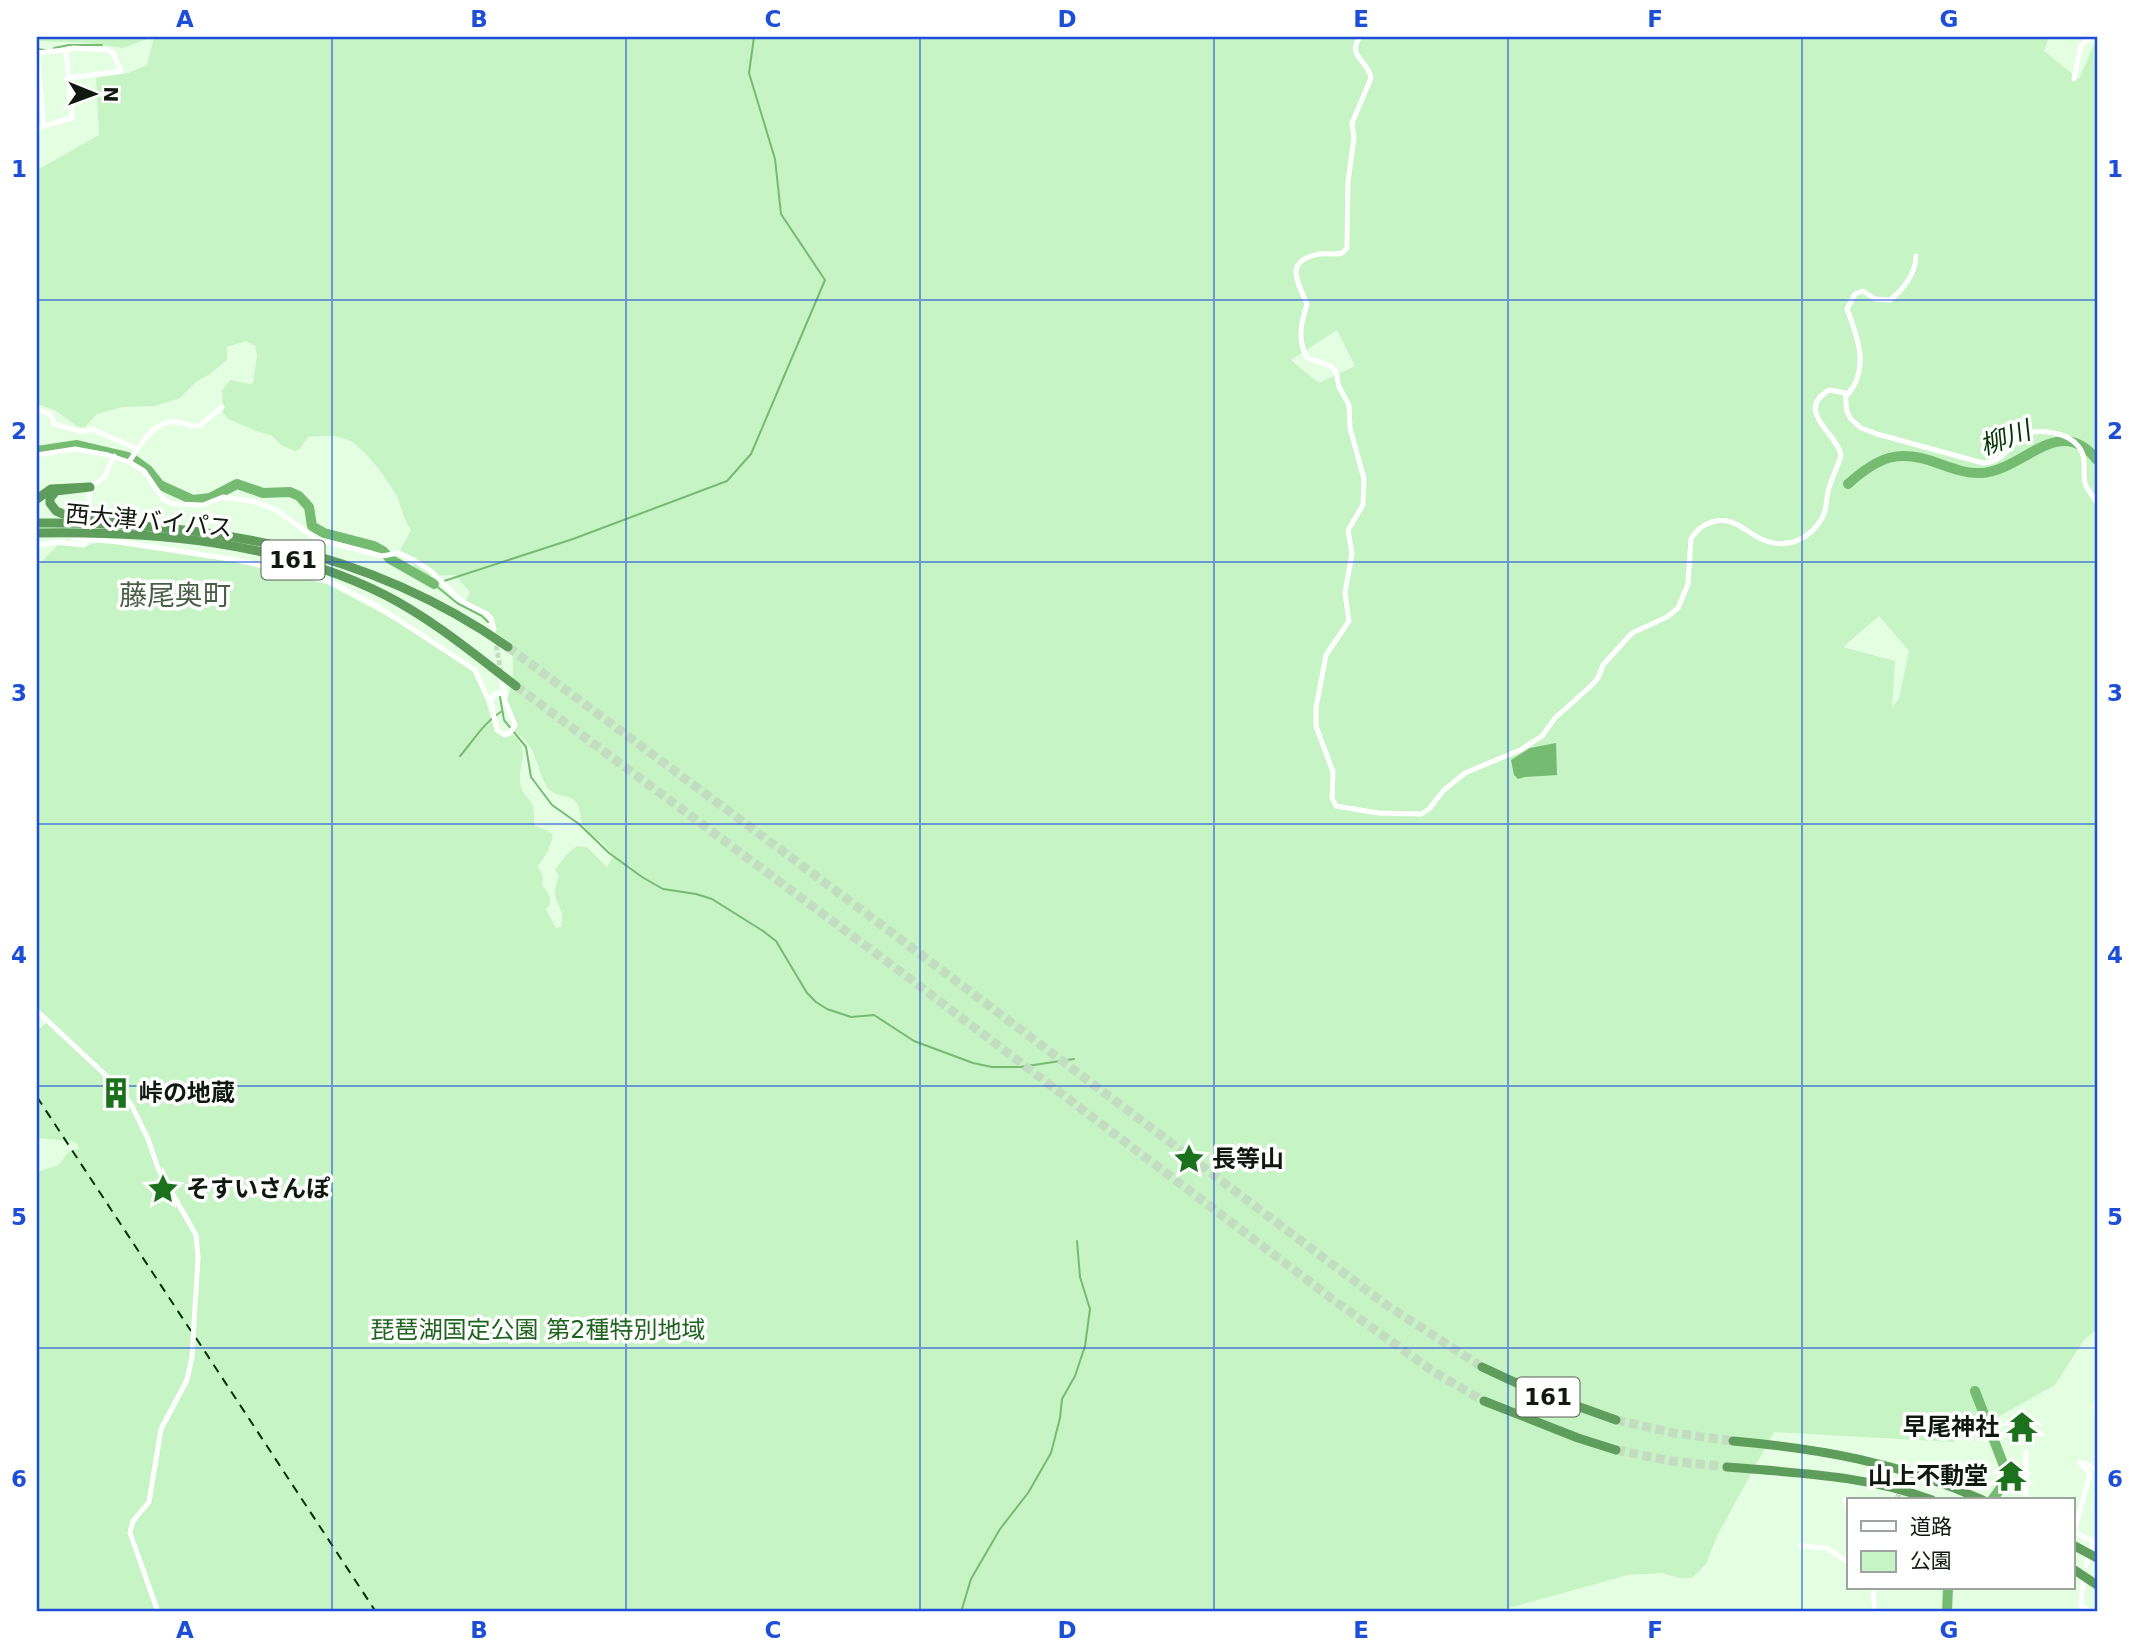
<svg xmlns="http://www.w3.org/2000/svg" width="2134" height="1649" font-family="'DejaVu Sans','Noto Sans JP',sans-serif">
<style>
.green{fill:#c7f4c4;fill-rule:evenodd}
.water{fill:#76bb72}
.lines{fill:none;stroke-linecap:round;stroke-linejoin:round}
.stream{stroke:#76bb72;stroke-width:2}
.river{stroke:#76bb72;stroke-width:10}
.ferry{stroke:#013403;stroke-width:2;stroke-dasharray:9 7;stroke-linecap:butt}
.street-tunnel{stroke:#c4dcc2;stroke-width:5;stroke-dasharray:5 2.5;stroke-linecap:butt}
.highway-tunnel{stroke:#c4dcc2;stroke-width:9;stroke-dasharray:9 4.5;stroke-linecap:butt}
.street{stroke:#fff;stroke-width:5}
.highway{stroke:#5f9d5c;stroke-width:9}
.grid{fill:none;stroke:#1d4ed8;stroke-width:2;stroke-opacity:0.55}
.labels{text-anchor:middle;stroke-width:7;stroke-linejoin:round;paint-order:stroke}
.shield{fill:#fff;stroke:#585e57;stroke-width:2}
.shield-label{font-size:23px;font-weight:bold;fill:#10190f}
.street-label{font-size:24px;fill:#10190f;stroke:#fff}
.poi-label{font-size:24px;font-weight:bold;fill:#10190f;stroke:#fff;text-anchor:start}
.park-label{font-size:24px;fill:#1e631e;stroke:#fff}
.water-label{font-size:26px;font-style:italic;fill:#013403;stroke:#fff}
.quarter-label{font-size:28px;fill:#485e46;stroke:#fff}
.neatline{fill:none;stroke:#1d4ed8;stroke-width:2.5}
.grid-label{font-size:23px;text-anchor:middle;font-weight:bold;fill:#1d4ed8}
</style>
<rect width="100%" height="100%" fill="#e4fee2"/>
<!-- green -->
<g class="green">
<path d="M 37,37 L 153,37 L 123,48 L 89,43 L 37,41 Z"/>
<path d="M 154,37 L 2049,37 L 2044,51 L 2079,79 L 2097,37 L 2097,1329 L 2084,1340 L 2055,1385 L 1954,1442 L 1774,1432 L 1717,1536 L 1706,1564 L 1692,1578 L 1679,1578 L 1662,1573 L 1628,1575 L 1494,1612 L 37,1612 L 37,1172 L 59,1165 L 68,1152 L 79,1149 L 77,1144 L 71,1141 L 37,1138 L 37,1031 L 47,1022 L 37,1013 L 37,566 L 58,545 L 79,547 L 96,543 L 107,543 L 240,563 L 327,584 L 405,626 L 472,670 L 482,689 L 495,731 L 505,737 L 512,734 C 534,752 514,767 522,790 C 524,795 530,799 532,804 C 535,811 533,818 535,826 L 549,831 L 553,836 L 548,851 L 538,866 L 543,876 L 542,885 C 548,893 555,900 546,909 L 556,928 L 561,927 C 567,902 547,905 559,876 L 555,870 L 566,855 L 577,846 L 588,848 L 607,867 L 613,857 C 605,840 593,840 584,826 C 578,818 582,808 575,801 C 566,793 555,798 547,787 C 534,765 539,748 515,732 L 514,717 L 506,702 L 513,682 L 513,659 L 509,646 L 496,633 L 494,622 L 489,612 L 466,601 L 470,592 L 455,575 L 425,576 L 416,572 L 411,557 L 400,550 L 411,530 C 403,519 402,507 396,495 C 388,480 362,444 346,439 C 333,434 321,436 308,437 L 300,449 L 295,451 L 281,445 L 271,435 L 256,431 L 228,419 L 223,413 L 222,390 L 230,380 L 250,384 L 253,383 L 257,356 L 255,346 L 246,341 L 227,347 L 227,360 L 210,374 L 196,382 L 180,398 L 155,406 L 123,407 L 97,414 L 85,427 L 78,427 L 55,410 L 37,404 L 37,170 L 99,135 L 96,78 L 128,73 L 147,65 ZM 1337,330 L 1355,366 L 1319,383 L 1291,360 ZM 1879,616 L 1909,651 L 1899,698 L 1892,708 L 1895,661 L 1843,647 Z"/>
</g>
<!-- water -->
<path class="water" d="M 1556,743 L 1557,775 L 1525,777 L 1518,779 L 1514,775 L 1511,760 L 1530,748 Z"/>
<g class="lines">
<!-- stream -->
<g class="stream">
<path d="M 54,48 L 69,45 L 102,45"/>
<path d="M 37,49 L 45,50"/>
<path d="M 444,581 L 573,539 L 727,481 L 751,454 L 825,280 L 781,214 L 775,159 L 749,73 L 754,37"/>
<path d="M 434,584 L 457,603 L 482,616 L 488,622"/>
<path d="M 500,697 L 504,720 L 526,747 L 531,777 L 552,805 L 579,824 L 609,853 L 642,877 L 663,889 L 696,894 L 712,899 L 763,931 L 776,941 L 807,993 L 816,1002 L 827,1009 L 851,1017 L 874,1015 L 914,1041 L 973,1063 L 992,1067 L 1020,1067 L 1074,1059"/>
<path d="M 460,756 C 474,740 483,723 502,711"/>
<path d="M 961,1612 L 971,1579 L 1000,1529 L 1028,1493 L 1051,1453 L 1060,1418 L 1062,1399 L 1075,1376 L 1085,1346 L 1090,1309 L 1080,1277 L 1077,1241"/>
</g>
<!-- river -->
<g class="river">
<path d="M 37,451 L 77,445 L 128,457"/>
<path d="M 133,459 L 148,470 L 160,485 L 193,500 L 210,498 L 237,484 L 263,493 L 290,492 L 299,496 L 309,507 L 312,526 L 324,533 L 374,546 L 383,551 L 390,559 L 434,584"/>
<path d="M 1848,484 C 1879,456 1900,448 1940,464 C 1954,469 1968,474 1982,473 C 2024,470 2059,412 2097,460"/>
<path d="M 1975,1391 L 2007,1474 L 2006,1481 L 1992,1500"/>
<path d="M 1947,1612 L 1948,1588"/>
</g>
<!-- ferry -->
<g class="ferry">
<path d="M 37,1097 L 191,1331"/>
<path d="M 196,1338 L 376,1612"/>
</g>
<!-- street-tunnel -->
<g class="street-tunnel">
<path d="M 495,638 L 501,673"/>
<path d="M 1897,1499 L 1909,1465"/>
</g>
<!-- highway-tunnel -->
<g class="highway-tunnel">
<path d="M 508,647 L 863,911 L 1385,1304 L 1482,1367"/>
<path d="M 516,686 L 905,975 L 1335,1301 L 1434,1372 L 1484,1401"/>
<path d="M 1616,1420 L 1674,1433 L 1733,1441"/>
<path d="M 1616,1450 L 1671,1461 L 1727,1467"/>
</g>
<!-- street -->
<g class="street">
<path d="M 1360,37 C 1346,56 1368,60 1371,78 L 1352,123 L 1354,138 L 1348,182 L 1347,248 L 1342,253 C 1334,255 1327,253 1319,254 C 1283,261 1298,282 1307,304 C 1301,323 1297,340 1307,358 L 1331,366 L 1336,372 L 1339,387 L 1349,405 L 1350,428 L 1364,479 L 1363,505 L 1348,530 L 1352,554 L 1345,593 L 1349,621 L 1326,655 L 1316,708 L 1316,726 L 1333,772 L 1332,798 L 1336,806 L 1378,813 L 1421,814 L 1429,809 L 1444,790 L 1465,773 L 1520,750 L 1542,736 L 1555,718 L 1592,685 L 1598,678 L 1603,665 L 1632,633 L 1667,617 L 1678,608 L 1688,584 L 1691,539 C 1696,530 1702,525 1712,522 C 1735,515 1746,534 1766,541 C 1789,549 1811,538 1822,518 C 1827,510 1826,500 1828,492 C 1831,479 1837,468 1841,456 C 1839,434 1793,412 1829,390 L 1845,393 L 1847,412 L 1851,419 L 1861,428 L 1877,434 L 1983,463 C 2015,462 2009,423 2054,433 C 2064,435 2072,438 2078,446 C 2088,457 2082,470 2085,483 C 2087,490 2093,496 2097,502"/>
<path d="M 66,50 L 73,48 L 108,50 L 113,53 L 121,71 L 68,78"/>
<path d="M 37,53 L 66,50 L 72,118 L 37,128"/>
<path d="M 37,53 L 44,126"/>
<path d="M 2074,79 L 2081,45 L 2092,37"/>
<path d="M 1847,395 C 1870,370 1858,337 1847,309 L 1855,294 L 1863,291 L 1875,299 L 1890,300 C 1903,290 1916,273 1916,256"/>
<path d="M 37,409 L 51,415 L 54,424 L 58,425 L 83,432 L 91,429 L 138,449"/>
<path d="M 37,455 L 75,449 L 108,455 L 129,462 L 144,471 L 164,500 L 172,504 L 203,505 L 223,497 L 256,502 L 276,510 L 316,539 L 382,556 L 399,553 L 414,560 L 432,572 L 461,601 L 485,613 L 491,618 L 494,629"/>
<path d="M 129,462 C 139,447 154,419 176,422 C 185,423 191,427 199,426 L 222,407"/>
<path d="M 88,509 L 90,487 L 104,478 L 114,456"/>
<path d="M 72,533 L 73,538 L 121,542 L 237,560 L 330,582 L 377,606 L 475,670 L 486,695 L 490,700"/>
<path d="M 37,545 L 58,542 L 84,545 L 87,541"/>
<path d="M 502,683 L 505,701 L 515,725 L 510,733 L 505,735 L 497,730 L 490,700 L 496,693 L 506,693"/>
<path d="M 37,1011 L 112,1081 L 131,1104 L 148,1139 L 158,1168 L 196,1235 L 198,1258 L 192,1357 L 187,1380 L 161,1429 L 149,1502 L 133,1521 L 130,1533 L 158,1612"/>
<path d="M 2097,1402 L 2095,1407 L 2097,1408"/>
<path d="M 2080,1463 L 2090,1474 L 2074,1532 L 2094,1542 L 2092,1548"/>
<path d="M 2080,1463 L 2086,1464 L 2097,1470"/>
<path d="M 1845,1499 L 1849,1514"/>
<path d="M 1897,1500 L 1897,1499"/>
<path d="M 2026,1500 L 2026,1452"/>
<path d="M 1801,1546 L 1827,1548 L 1849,1563"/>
<path d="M 2086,1566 L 2088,1559"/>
<path d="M 2083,1582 L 2081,1606 L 2092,1612"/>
<path d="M 1873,1588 L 1875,1612"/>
</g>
<!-- highway -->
<g class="highway">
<path d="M 37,499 L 51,489 L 90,487 L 56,491 L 50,498 L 50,503 L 56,511 L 63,514 L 127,519"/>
<path d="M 37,523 C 207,521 366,548 508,647"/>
<path d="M 37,533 C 154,531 278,541 385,595 C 432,619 474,654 516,686"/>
<path d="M 1482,1367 L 1527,1388 L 1616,1420"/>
<path d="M 1484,1401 L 1578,1438 L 1616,1450"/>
<path d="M 1733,1441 C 1823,1449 1900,1463 1983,1500"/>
<path d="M 1727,1467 C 1795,1473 1867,1475 1932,1500"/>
<path d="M 2073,1545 L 2097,1558"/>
<path d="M 2073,1569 L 2097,1585"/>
</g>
</g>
<!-- grid -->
<path class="grid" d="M 332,37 L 332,1612M 626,37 L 626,1612M 920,37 L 920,1612M 1214,37 L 1214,1612M 1508,37 L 1508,1612M 1802,37 L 1802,1612M 37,300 L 2097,300M 37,562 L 2097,562M 37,824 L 2097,824M 37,1086 L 2097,1086M 37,1348 L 2097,1348"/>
<!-- icons -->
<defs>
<symbol id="building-bare" viewBox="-9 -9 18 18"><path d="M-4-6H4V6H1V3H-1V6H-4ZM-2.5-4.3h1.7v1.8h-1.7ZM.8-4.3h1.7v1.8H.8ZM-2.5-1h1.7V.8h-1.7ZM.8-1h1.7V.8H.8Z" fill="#1b711c" stroke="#fff" stroke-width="2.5" paint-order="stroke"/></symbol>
<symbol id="sight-bare" viewBox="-9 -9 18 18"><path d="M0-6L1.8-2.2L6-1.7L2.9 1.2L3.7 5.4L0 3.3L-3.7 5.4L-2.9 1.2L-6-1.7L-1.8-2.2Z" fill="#1b711c" stroke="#fff" stroke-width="2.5" paint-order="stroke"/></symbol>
<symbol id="temple-bare" viewBox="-9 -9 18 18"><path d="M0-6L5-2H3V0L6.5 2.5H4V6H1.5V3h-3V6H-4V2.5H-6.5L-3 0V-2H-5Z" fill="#1b711c" stroke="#fff" stroke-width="2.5" paint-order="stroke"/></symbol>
</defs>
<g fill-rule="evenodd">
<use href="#building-bare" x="94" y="1071" width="44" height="44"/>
<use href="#sight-bare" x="1167" y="1137" width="44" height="44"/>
<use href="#sight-bare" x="141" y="1167" width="44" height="44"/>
<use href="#temple-bare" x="2000" y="1405" width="44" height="44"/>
<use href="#temple-bare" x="1989" y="1454" width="44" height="44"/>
</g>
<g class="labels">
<!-- shield labels -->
<g class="shield">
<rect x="261.5" y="540.5" width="63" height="39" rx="5"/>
<rect x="1516.5" y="1377.5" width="63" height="39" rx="5"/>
</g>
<g class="shield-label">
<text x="293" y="568">161</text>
<text x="1548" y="1405">161</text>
</g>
<!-- street labels -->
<g class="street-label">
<text transform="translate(149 521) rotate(5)" y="8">西大津バイパス</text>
</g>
<!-- poi labels -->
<g class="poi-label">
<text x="139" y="1101">峠の地蔵</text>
<text x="1212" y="1167">長等山</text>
<text x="186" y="1197">そすいさんぽ</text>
<text x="1999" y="1435" text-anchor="end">早尾神社</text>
<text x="1988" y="1484" text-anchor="end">山上不動堂</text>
</g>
<!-- park labels -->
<g class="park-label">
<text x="538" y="1338">琵琶湖国定公園 第2種特別地域</text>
</g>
<!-- water labels -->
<g class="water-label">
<text transform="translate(2005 438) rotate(-20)" y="9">柳川</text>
</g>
<!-- quarter labels -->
<g class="quarter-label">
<text x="175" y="605">藤尾奥町</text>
</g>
</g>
<!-- border -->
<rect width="2134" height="1649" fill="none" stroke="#ffffff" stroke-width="77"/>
<!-- legend -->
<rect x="1847" y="1498" width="228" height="91" fill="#ffffff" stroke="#9fa39f" stroke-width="2"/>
<rect x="1861" y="1521" width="35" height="10" fill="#ffffff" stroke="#9fa39f" stroke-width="2"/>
<text x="1910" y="1534" font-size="21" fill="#10190f">道路</text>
<rect x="1861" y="1551" width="35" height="21" fill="#c7f4c4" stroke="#9fa39f" stroke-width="2"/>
<text x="1910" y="1568" font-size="21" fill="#10190f">公園</text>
<!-- north arrow -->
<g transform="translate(94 94) rotate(91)" stroke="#ffffff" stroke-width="5" paint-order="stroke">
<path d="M0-5L12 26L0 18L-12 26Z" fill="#10190f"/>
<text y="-10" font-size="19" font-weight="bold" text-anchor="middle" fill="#10190f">N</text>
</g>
<rect x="38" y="38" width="2058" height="1572" class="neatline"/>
<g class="grid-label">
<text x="185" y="27">A</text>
<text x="479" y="27">B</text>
<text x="773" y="27">C</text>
<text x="1067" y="27">D</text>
<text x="1361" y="27">E</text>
<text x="1655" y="27">F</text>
<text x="1949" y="27">G</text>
<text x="19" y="177">1</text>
<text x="2115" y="177">1</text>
<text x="19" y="439">2</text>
<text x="2115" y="439">2</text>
<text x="19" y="701">3</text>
<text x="2115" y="701">3</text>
<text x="19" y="963">4</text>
<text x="2115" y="963">4</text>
<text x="19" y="1225">5</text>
<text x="2115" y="1225">5</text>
<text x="19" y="1487">6</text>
<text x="2115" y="1487">6</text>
<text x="185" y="1638">A</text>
<text x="479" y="1638">B</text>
<text x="773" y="1638">C</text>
<text x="1067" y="1638">D</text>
<text x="1361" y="1638">E</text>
<text x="1655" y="1638">F</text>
<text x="1949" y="1638">G</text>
</g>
</svg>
